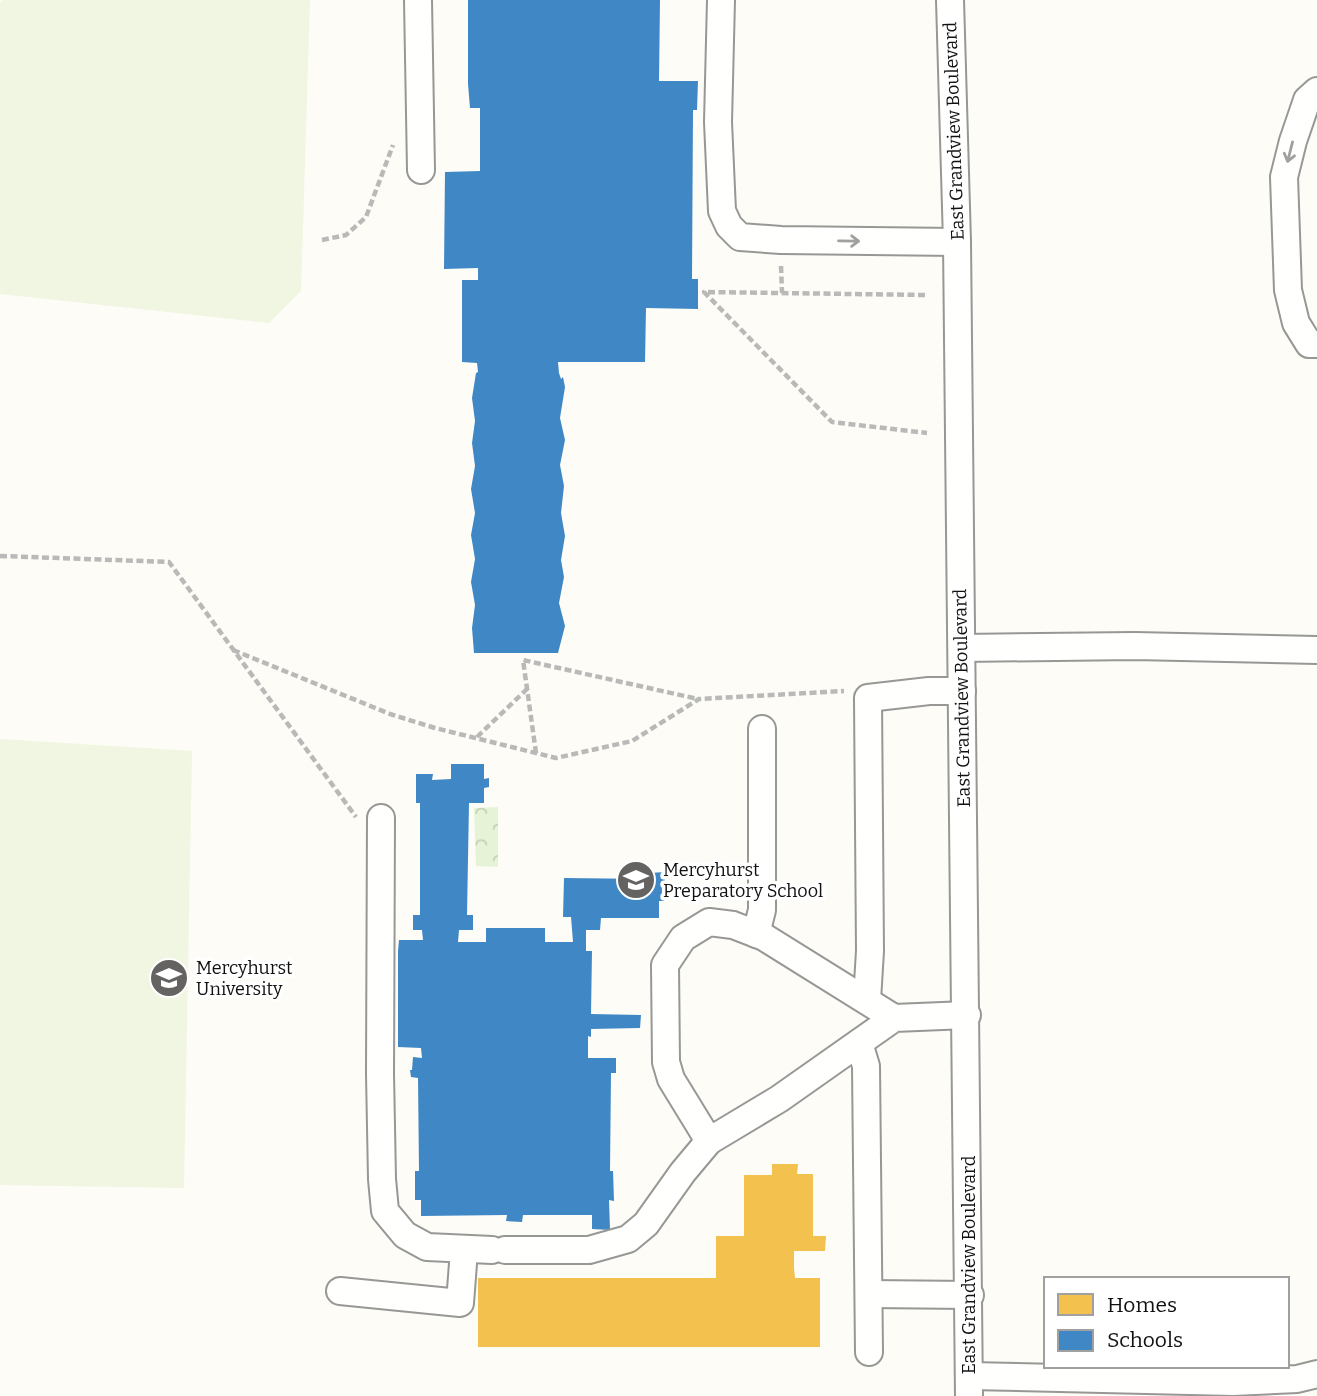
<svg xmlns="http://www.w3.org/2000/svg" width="1317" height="1396" font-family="Bitter,serif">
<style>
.park{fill:url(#park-crowns)}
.pitch{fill:#f0f6e1}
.homes{fill:#f2c14e}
.schools{fill:#3f88c5}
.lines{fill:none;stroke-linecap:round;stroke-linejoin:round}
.minor-casing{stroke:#979795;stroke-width:30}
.path{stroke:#b9b9b8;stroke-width:4.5;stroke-dasharray:7 3.5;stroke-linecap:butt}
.minor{stroke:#fffffe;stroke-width:26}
.oneway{stroke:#a0a09f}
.labels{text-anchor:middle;stroke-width:7;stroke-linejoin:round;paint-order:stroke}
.street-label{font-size:18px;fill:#111;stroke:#fff}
.poi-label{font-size:18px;fill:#111;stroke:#fff;text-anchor:start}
</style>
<defs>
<pattern id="park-crowns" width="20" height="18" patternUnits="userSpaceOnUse" patternTransform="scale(1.75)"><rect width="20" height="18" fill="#e7f3d7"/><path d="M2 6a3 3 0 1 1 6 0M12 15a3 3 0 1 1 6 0" fill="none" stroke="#c5cfb8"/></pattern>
</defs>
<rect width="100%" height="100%" fill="#fdfcf7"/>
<!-- park -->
<path class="park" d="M 498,807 L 498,867 L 476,866 L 474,808 Z"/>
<!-- pitch -->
<g class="pitch">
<path d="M 3,0 L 310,0 L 301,291 L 269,323 L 0,294 L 0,3 Z"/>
<path d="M 0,739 L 192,751 L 184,1188 L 0,1185 Z"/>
</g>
<!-- homes -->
<path class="homes" d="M 772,1164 L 798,1164 L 797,1174 L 813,1174 L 813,1236 L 826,1236 L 825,1251 L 794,1251 L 794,1268 L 795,1278 L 820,1278 L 820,1347 L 478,1347 L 478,1278 L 716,1278 L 716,1236 L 744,1236 L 744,1175 L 772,1175 Z"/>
<!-- schools -->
<g class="schools">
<path d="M 468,0 L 660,0 L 659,81 L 698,81 L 697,110 L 693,110 L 692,279 L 698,279 L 698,309 L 646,308 L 645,362 L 558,362 L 559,373 L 561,379 L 563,377 L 565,387 L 560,418 L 565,440 L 560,465 L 564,486 L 561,513 L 565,536 L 561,560 L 564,577 L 559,603 L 565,626 L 558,653 L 474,653 L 472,628 L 475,605 L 471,582 L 475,559 L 471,535 L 475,513 L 471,489 L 475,466 L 472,443 L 475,421 L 472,398 L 476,373 L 478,372 L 477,363 L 462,362 L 462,280 L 478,280 L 478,268 L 444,269 L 445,172 L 480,171 L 480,108 L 470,108 L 468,84 Z"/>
<path d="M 451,764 L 484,764 L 484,779 L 489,778 L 489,787 L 484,788 L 484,803 L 469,803 L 467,915 L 473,915 L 473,930 L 459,930 L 458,942 L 486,942 L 486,928 L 545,928 L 545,942 L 573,942 L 571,917 L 563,917 L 564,878 L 650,879 L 650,873 L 665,872 L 664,901 L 659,901 L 659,918 L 601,918 L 600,930 L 586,930 L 586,951 L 592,951 L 591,1014 L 641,1015 L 640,1028 L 591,1029 L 591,1037 L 588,1036 L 588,1058 L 616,1058 L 616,1073 L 611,1073 L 610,1171 L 613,1171 L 614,1201 L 609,1200 L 610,1230 L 592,1229 L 592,1215 L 523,1215 L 522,1222 L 506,1221 L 507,1215 L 421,1216 L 421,1200 L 415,1200 L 415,1171 L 419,1171 L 418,1078 L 411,1077 L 410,1070 L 412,1070 L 413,1057 L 422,1058 L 421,1048 L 398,1047 L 398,951 L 399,940 L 423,940 L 422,930 L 413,930 L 413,915 L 420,915 L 420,803 L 416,803 L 416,774 L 433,774 L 432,780 L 451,779 Z"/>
</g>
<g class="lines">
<defs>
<g id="minor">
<path d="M 418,0 L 421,170"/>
<path d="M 721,0 L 718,122 L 722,211 L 729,226 L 740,237 L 781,240 L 957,242"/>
<path d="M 950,0 L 957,242 L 969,1396"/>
<path d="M 1317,91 L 1307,100 L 1293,141 L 1284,177 L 1288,290 L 1296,323 L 1309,344 L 1317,344"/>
<path d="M 962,648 L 1135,646 L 1317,650"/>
<path d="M 381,818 L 380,1074 L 382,1179 L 385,1211 L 405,1235 L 427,1247 L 492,1250"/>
<path d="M 756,934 L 762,910 L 762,729"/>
<path d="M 867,1000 L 870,951 L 868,698 L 929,691 L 962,691"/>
<path d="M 894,1018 L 779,1099 L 709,1141 L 671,1079 L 666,1062 L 665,965 L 683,938 L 709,922 L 733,925 L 764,937 L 894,1018 L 967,1015"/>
<path d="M 859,1043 L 866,1066 L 869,1352"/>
<path d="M 505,1250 L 589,1250 L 628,1239 L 646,1224 L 683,1172 L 709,1141"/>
<path d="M 340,1291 L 460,1303 L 464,1250"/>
<path d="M 869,1294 L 970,1295"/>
<path d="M 969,1376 L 1233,1382 L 1297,1379 L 1317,1374"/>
</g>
</defs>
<!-- minor casing -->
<use href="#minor" class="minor-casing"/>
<!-- path -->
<g class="path">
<path d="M 322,240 L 346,235 L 366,217 L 393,145"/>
<path d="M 781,266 L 782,293"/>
<path d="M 925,295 L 704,292 L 832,422 L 927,433"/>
<path d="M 0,556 L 169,562 L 356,817"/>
<path d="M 233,650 L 390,714 L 435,728 L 556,758 L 632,741 L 699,699 L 844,691"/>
<path d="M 477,737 L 527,689"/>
<path d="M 536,753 L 523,660 L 698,699"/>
</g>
<!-- minor -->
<use href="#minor" class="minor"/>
</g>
<!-- one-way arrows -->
<defs><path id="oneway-shaft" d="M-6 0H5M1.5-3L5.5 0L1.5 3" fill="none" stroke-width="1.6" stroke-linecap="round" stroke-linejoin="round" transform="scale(1.75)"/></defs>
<g class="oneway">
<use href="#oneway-shaft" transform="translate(1290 152) rotate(104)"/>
<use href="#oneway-shaft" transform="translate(849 241) rotate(1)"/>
</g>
<!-- icons -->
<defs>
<symbol id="school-disc" viewBox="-11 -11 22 22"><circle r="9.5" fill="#646362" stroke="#fff"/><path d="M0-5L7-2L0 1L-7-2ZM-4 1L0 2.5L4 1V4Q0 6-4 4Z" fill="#fff"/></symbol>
<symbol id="university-disc" viewBox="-11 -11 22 22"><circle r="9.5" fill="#646362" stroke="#fff"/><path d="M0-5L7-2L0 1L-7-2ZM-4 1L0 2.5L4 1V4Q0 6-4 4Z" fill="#fff"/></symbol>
</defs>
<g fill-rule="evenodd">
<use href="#school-disc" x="614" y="858" width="44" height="44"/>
<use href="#university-disc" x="147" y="956" width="44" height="44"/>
</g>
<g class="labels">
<!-- street labels -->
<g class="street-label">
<text transform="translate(954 131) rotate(-92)" y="6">East Grandview Boulevard</text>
<text transform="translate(962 698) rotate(-91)" y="6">East Grandview Boulevard</text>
<text transform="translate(969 1265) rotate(-90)" y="6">East Grandview Boulevard</text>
</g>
<!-- poi labels -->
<g class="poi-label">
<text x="663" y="876">Mercyhurst<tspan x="663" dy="21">Preparatory School</tspan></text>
<text x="196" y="974">Mercyhurst<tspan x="196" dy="21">University</tspan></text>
</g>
</g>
<!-- legend -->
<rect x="1044" y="1277" width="245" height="91" fill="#ffffff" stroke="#a0a0a0" stroke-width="2"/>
<rect x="1058" y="1294" width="35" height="21" fill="#f2c14e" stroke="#a0a0a0" stroke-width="2"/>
<text x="1107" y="1312" font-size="21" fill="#111111">Homes</text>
<rect x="1058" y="1330" width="35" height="21" fill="#3f88c5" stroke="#a0a0a0" stroke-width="2"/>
<text x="1107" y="1347" font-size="21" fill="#111111">Schools</text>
</svg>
